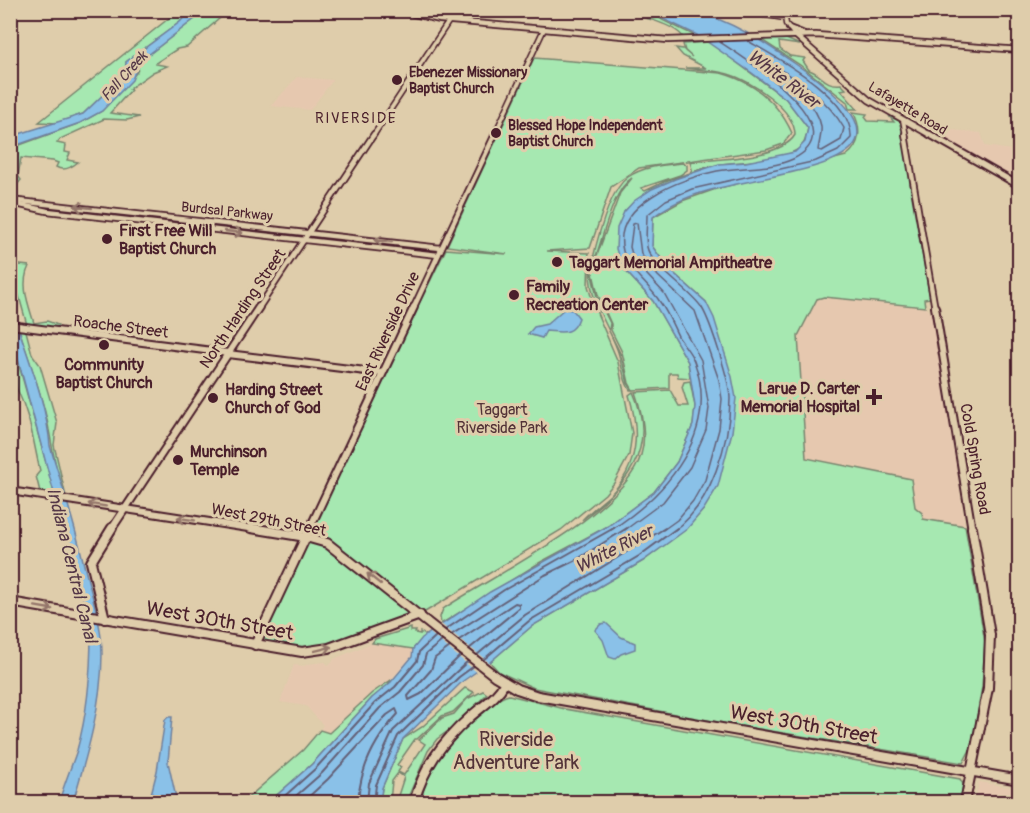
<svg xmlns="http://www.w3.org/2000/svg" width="1030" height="813" font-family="Pangolin,sans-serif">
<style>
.built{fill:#e6c8af}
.green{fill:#a6e8b1;stroke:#78846e;stroke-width:1.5}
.water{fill:#8ac1e8;stroke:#70809c;stroke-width:1.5}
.pier{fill:#dfcdab}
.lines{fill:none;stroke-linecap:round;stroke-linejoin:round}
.shore-far1{stroke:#646077;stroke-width:1.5}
.shore{stroke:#646077;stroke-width:2}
.secondary-far3-casing{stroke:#4a1f2b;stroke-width:7}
.secondary-far2-casing{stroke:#4a1f2b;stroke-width:8}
.secondary-far1-casing{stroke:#4a1f2b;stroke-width:10}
.secondary-casing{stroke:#4a1f2b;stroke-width:12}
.primary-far1-casing{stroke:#4a1f2b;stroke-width:8}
.primary-casing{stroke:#4a1f2b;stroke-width:9}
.secondary-far3{stroke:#dfcdab;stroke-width:4}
.secondary-far2{stroke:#dfcdab;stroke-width:4.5}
.secondary-far1{stroke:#dfcdab;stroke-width:6}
.secondary{stroke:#dfcdab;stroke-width:8}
.primary-far1{stroke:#dfcdab;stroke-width:4.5}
.primary{stroke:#dfcdab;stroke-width:5}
.oneway{stroke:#94766b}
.poi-dot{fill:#4a1f2b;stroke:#dfcdab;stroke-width:2}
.labels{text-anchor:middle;stroke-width:6;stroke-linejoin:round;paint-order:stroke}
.far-poi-label{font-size:14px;font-weight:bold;fill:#4a1f2b;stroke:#dfcdab;text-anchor:start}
.far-street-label{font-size:14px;fill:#4a1f2b;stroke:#dfcdab}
.far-water-label{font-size:15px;font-style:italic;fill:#543747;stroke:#dfcdab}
.far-neighbourhood-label{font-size:15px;letter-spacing:1.5px;fill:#4a1f2b;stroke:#dfcdab}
.poi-label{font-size:16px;font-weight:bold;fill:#4a1f2b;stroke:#dfcdab;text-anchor:start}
.street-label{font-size:16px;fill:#4a1f2b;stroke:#dfcdab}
.park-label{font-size:16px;fill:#533338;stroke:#dfcdab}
.water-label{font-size:18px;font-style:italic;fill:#543747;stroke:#dfcdab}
.near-street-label{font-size:20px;fill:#4a1f2b;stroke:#dfcdab}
.near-park-label{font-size:20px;fill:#533338;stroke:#dfcdab}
</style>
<rect width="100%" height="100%" fill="#dfcdab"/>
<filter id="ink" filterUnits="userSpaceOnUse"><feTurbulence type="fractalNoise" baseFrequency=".0167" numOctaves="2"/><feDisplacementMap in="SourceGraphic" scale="12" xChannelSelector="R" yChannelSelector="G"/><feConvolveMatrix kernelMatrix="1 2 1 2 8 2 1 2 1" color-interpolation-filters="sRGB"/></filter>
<g filter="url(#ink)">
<!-- built -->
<g class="built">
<path d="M 297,77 L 333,80 L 310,110 L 271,106 Z"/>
<path d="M 924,127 L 981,133 L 985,146 L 1018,151 L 1019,174 L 1001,173 L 923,130 Z"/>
<path d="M 824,297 L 925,307 L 934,316 L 965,526 L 923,520 L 922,513 L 915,507 L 859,467 L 806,459 L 798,336 L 817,299 Z"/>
<path d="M 410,628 L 411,634 L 422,638 L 412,657 L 391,680 L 372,693 L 329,733 L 320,730 L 323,725 L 306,706 L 280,702 L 294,665 L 305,666 L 307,664 L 325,662 L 328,665 L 332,663 L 334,659 L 372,643 L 375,639 Z"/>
<path d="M 979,782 L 1019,789 L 1019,802 L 975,802 Z"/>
</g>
<!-- green -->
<g class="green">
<path d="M 178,11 L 190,11 L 180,22 L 126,62 L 126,73 L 83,114 L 57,123 L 39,122 Z"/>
<path d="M 205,11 L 228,11 L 187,47 L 177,49 L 157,62 L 156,64 L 167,66 L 153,72 L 129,89 L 131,90 L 110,113 L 139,117 L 127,120 L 104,119 L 60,139 L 57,143 L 66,145 L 65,152 L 70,153 L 67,160 L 78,162 C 72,167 64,172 56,167 L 58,163 L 53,161 L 21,158 L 18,176 L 21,180 L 11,192 L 16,168 L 17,146 L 80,123 L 102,111 L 137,72 L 139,62 Z"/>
<path d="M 618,11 L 643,11 L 649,13 L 647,17 L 658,16 L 662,20 L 704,40 L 684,38 C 674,23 635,15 618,11 Z"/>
<path d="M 784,38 L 800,45 L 779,42 L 780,49 L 790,56 L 805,58 L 803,61 L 809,70 C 822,74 824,86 841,84 L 846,89 L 841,90 L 857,109 L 849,109 L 847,102 L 800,65 L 760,39 Z"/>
<path d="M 709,42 L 786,99 L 808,128 C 806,138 805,146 795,151 C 777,162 743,161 722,164 C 694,168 643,191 624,212 L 622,267 L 653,301 L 688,362 L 690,378 L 678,377 L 677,373 L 669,373 L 669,388 L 633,390 L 629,383 L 622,352 L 611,330 L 611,324 L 598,295 L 592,269 L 620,193 L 632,178 C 613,190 604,234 596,256 L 594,257 L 591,271 L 597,297 L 610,323 L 609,331 L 620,353 L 628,383 L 632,390 L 630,390 C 622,379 622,362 617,349 C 607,323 590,301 590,272 C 595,248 608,191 628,177 C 644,166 664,165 683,163 L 687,165 L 687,170 L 680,175 L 641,188 L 645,191 L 668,180 L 690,173 L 692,169 L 690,162 C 716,159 781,159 795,135 C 795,109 750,80 728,74 C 714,70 699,70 685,68 L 706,68 L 683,56 L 676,48 L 683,49 L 692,57 L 685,51 L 683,44 Z"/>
<path d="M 534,58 L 721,73 C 753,82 778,102 792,133 L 783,144 L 766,150 L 639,168 L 611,187 L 590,248 L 547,251 L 589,253 L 588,286 L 594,306 L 618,362 L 632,433 L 629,455 L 614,483 L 605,494 L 561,530 L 420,615 L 319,649 L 309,650 L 258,643 L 374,396 L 446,249 L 507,254 L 447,246 Z"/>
<path d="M 853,112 L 867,114 L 865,117 L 868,121 L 894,122 L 889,116 L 901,122 L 902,125 L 900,125 C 909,146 908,173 912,197 C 918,231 924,264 930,298 L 924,299 L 925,307 L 824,297 L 817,299 L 798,336 L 806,458 L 911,479 L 915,507 L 922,513 L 923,519 L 965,526 L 985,642 L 982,687 L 972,746 L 963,763 L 729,724 L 534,688 L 499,672 L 490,662 L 532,626 L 643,561 L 686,529 L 704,509 L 726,358 L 706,302 L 668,268 L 652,246 L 653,217 L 682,201 L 716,189 L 846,156 C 861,145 862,128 853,112 Z"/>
<path d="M 10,264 L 29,266 C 20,285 28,303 34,323 L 47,321 L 58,325 L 58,329 L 27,325 Z"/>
<path d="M 19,329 L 26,331 L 32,354 L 40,365 L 57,423 L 54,445 L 66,497 C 58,486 52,445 49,430 C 43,396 29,362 19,329 Z"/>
<path d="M 10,333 L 55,495 L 40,492 L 36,476 L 40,471 C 33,440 31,418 17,389 C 14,382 16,378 11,372 Z"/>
<path d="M 690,381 L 695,406 L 693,425 L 677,462 L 654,492 L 608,526 L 539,563 L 441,624 L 440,617 L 443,609 C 493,575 624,513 641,455 C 647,435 642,412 635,392 L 670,390 L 679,406 L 688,406 L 682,387 L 684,382 Z"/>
<path d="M 633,392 C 659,449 626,486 582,520 C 590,511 601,503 610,495 C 639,466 640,432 629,395 Z"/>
<path d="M 411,628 L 411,631 L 416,631 L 415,633 L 420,634 L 420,632 L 426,635 L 413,649 L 372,643 L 375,639 Z"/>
<path d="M 391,680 L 386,688 L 372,698 L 312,764 L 269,802 L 243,802 L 303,750 L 320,730 L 329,733 L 372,693 Z"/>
<path d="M 465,688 L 474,692 L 453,712 L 442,716 L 417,739 L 415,739 L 397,765 L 401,767 L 398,772 L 404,775 L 425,744 L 419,740 L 442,718 L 454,714 L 467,699 L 483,691 L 487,694 L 452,728 L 437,739 L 428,751 L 406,802 L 396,802 L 404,777 L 398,773 L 392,781 L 390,802 L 380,802 L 382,788 L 403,739 L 422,727 Z"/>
<path d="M 509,695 L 565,709 L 960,779 L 963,784 L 960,802 L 421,802 C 423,791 426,777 432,767 C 443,749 490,698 509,695 Z"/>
</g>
<!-- water -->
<g class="water">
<path d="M 190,11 L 205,11 L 139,62 L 132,80 L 102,111 L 80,123 L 17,145 L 16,168 L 11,187 L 11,137 L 14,135 L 11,130 L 11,111 L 18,123 L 19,134 L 83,114 L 126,73 L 126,62 L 180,22 Z"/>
<path d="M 643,11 C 659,11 678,7 693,11 C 730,20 764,42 794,63 C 938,161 806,167 719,188 C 697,193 671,203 653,217 L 652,246 L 668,268 L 706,302 L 714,318 L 732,377 L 736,398 L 732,432 L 718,486 L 704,509 L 687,529 L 643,561 L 532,626 L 490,662 L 463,681 L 403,739 L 382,788 L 380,802 L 269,802 L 312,764 L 372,698 L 391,682 L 412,657 L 413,649 L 422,638 L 490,592 L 608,526 L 654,492 L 677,462 L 693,425 L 695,406 L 688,362 L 653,301 L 622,267 L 616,249 L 617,228 L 624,212 L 634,201 L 652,189 L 675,179 L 719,164 L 746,162 L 795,152 L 805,142 L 808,128 L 786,99 L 752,73 L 697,35 L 661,18 L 661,16 Z"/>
<path d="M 10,300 C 23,348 46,396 50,446 C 62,485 75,525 84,565 C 91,594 102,623 102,654 C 102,704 87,755 73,802 L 59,802 C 64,784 71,768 77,750 C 88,712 91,671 91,631 L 11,333 Z"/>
<path d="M 564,309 L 573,310 L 579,318 C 573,336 562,332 546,331 L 542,338 L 528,334 L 534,327 L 547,324 Z"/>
<path d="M 606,623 L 621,637 L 635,643 L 635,649 L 621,654 L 615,659 L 609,657 L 603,640 L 595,630 L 601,624 Z"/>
<path d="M 168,717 L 172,717 L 168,762 L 177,802 L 149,802 L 157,771 L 165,720 Z"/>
</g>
<!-- pier -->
<path class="pier" d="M 441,624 L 491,664 L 479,674 L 430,633 Z"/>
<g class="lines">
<!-- shore-far1 -->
<g class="shore-far1">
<path d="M 774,67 C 801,79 829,102 844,128 L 841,140 L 822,151 L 818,150 C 819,142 822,134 821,126 C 817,103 790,85 773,72 Z"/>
<path d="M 611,530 C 667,494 721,432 694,361 C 691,353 684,345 679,338 C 673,326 668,313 660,302 C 649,284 628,271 623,251 C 611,204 682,178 717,171 C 741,166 769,170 793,159 C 857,128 746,59 720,42"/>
<path d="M 625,530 L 663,502 L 690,467 L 706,430 L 709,408 L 701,360 L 664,293 L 634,261 L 630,247 L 633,224 L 637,223 L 641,254 L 658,276 L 695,311 L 719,380 L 722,399 L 719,429 L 705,480 L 693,501 L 677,520 L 663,530"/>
<path d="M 675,530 C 711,504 730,442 730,399 C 730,382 711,323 702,308 C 691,290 651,267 647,247 C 645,237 647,225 647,215 L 666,200 L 692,189 L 816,161 L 838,151 L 851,138 C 853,98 779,59 748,41"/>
</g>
<!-- shore -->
<g class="shore">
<path d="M 445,630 L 504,590 L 614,528"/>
<path d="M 451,635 L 545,575 L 576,560 L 627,528"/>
<path d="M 459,640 L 515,603 L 519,604 L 519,608 L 469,649"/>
<path d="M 450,647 L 435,658 L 431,670 L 408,696 L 409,700 L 421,694 L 461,655"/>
<path d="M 477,655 L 525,615 L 665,528"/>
<path d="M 483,660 L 529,621 L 639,556 L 677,528"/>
<path d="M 278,802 L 316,768 L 375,703 L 395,687 L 417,661 L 419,652 L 436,636"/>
<path d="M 289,802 L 322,773 L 380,708 L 400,692 L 423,665 L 426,654 L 442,641"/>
<path d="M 303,802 L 328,779 L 387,715 L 396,709 L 398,714 C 375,739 360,768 358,802"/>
<path d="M 367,802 L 369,783 L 393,731 L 468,661"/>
<path d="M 374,802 L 376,785 L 398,736 L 459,677 L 474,666"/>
</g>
<defs>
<g id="secondary-far3">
<path d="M 735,10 L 784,18"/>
<path d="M 784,10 L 786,24 L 795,35"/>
<path d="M 903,120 L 906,136"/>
<path d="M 373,136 L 449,21"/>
<path d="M 494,136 L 544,29"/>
</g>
<g id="secondary-far2">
<path d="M 905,134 L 935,309"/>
<path d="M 10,200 L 441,248"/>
<path d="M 16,204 L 47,211 L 438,255"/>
<path d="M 258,309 L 374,134"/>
<path d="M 413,309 L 495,134"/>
</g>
<g id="secondary-far1">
<path d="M 935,307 L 972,530"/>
<path d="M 10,325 L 228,353"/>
<path d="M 228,354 L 382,373"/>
<path d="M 10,491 L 261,530"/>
<path d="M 111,530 L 259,307"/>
<path d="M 309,530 L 414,307"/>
</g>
<g id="secondary">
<path d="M 251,528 L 306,537 L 327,543 L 495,676 L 517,689 L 538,696 L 1020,780"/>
<path d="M 10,602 L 302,652 L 329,648 L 420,615"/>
<path d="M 105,619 L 91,562 L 112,528"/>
<path d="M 255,645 L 310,528"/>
<path d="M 414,802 C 424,767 442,742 469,718 C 482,706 497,698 505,682"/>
<path d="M 965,802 L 988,688 L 990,635 L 972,528"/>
</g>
<g id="primary-far1">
<path d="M 397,10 L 440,20 L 668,40 L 816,35 L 1020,50"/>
<path d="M 789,28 L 802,33"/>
<path d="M 795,35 L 869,100 L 932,136"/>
</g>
<path id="primary" d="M 929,134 L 1020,186"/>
</defs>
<!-- secondary-far3 casing -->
<use href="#secondary-far3" class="secondary-far3-casing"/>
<!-- secondary-far2 casing -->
<use href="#secondary-far2" class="secondary-far2-casing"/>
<!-- secondary-far1 casing -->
<use href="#secondary-far1" class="secondary-far1-casing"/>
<!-- secondary casing -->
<use href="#secondary" class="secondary-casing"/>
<!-- primary-far1 casing -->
<use href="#primary-far1" class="primary-far1-casing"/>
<!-- primary casing -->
<use href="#primary" class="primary-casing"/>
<!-- secondary-far3 -->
<use href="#secondary-far3" class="secondary-far3"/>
<!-- secondary-far2 -->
<use href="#secondary-far2" class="secondary-far2"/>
<!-- secondary-far1 -->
<use href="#secondary-far1" class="secondary-far1"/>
<!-- secondary -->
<use href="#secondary" class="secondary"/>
<!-- primary-far1 -->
<use href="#primary-far1" class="primary-far1"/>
<!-- primary -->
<use href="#primary" class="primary"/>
</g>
<!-- one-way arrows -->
<defs><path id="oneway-shaft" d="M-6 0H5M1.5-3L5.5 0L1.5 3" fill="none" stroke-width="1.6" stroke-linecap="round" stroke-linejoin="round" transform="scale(1.5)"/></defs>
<g class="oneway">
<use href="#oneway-shaft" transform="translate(83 207) rotate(-173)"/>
<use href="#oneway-shaft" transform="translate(234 232) rotate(6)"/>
<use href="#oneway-shaft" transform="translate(383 241) rotate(-174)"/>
<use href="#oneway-shaft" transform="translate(97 505) rotate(-171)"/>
<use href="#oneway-shaft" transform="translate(186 519) rotate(-171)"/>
<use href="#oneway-shaft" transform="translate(374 579) rotate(-141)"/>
<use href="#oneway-shaft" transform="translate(44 608) rotate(10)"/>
<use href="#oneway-shaft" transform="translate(323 649) rotate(-14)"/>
</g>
</g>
<!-- markers -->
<g class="poi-dot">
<circle cx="397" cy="80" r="6"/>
<circle cx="496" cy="133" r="6"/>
<circle cx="107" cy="239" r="6"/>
<circle cx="557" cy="262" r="6"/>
<circle cx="514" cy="295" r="6"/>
<circle cx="104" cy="345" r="6"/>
<path d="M871 388h6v6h6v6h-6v6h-6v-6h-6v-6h6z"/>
<circle cx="213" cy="398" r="6"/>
<circle cx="178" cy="460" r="6"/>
</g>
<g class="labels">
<!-- far-poi labels -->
<g class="far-poi-label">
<text x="409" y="77">Ebenezer Missionary<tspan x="409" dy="16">Baptist Church</tspan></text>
<text x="508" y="130">Blessed Hope Independent<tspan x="508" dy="16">Baptist Church</tspan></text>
</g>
<!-- far-street labels -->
<g class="far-street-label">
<text transform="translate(908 108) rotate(31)" y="5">Lafayette Road</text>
<text transform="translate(227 211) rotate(6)" y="5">Burdsal Parkway</text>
</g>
<!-- far-water labels -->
<g class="far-water-label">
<text transform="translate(124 76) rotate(-48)" y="5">Fall Creek</text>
</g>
<!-- far-neighbourhood labels -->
<g class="far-neighbourhood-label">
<text x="356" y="123">RIVERSIDE</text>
</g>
<!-- poi labels -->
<g class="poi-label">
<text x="119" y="236">First Free Will<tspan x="119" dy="18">Baptist Church</tspan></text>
<text x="569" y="268">Taggart Memorial Ampitheatre</text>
<text x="526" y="292">Family<tspan x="526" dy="18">Recreation Center</tspan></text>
<text x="104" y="370" text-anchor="middle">Community<tspan x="104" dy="18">Baptist Church</tspan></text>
<text x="860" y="394" text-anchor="end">Larue D. Carter<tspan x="860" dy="18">Memorial Hospital</tspan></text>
<text x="225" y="395">Harding Street<tspan x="225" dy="18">Church of God</tspan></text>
<text x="190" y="457">Murchinson<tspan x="190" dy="18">Temple</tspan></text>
</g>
<!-- street labels -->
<g class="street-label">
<text transform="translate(242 308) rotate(-56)" y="6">North Harding Street</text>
<text transform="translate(121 326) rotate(7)" y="6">Roache Street</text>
<text transform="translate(387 331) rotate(-65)" y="6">East Riverside Drive</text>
<text transform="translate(976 459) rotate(80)" y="6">Cold Spring Road</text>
<text transform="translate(269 519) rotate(11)" y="6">West 29th Street</text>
</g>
<!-- park labels -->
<g class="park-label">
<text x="502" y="415">Taggart<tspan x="502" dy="18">Riverside Park</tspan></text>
</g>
<!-- water labels -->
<g class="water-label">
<text transform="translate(784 79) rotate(37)" y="6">White River</text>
<text transform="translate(614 549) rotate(-27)" y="6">White River</text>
<text transform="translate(72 565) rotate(76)" y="6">Indiana Central Canal</text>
</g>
<!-- near-street labels -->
<g class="near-street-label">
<text transform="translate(220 620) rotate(10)" y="7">West 30th Street</text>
<text transform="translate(804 724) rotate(10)" y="7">West 30th Street</text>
</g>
<!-- near-park labels -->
<g class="near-park-label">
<text x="516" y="746">Riverside<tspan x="516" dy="23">Adventure Park</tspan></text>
</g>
</g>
<!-- margin -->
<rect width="1030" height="813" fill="none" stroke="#dfcdab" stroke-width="36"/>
<rect x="18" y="18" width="994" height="777" fill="none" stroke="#4a1f2b" stroke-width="2" filter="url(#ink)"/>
</svg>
